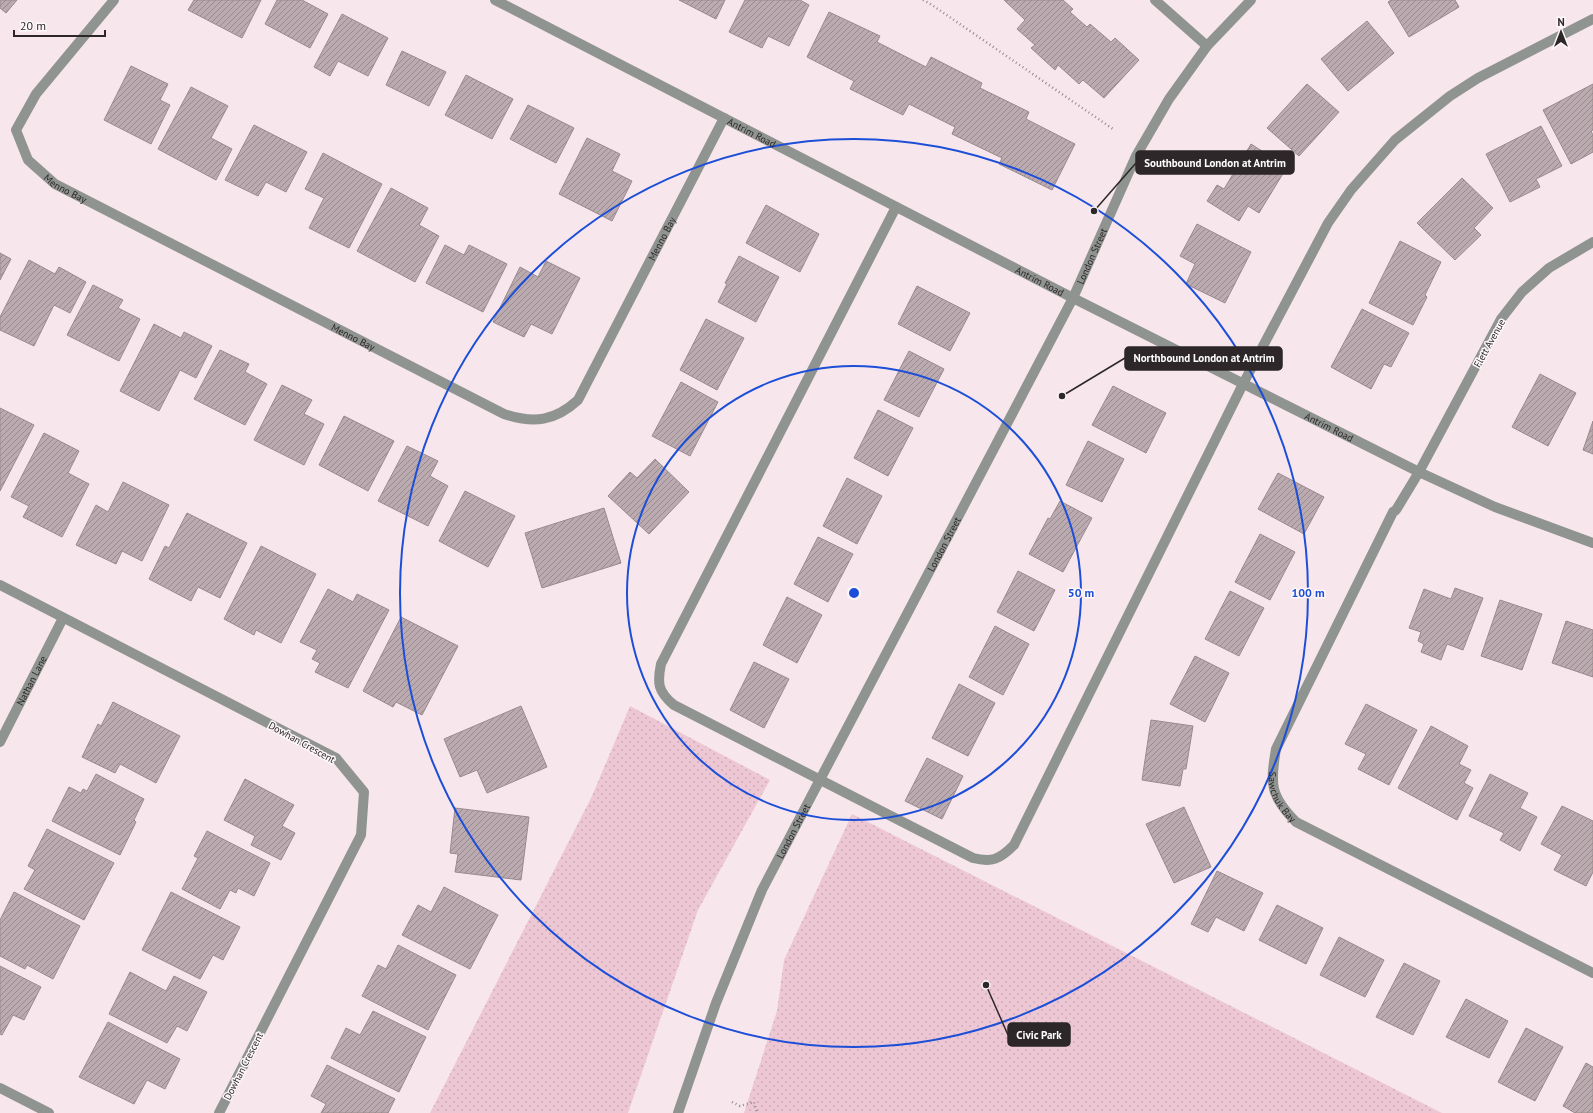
<svg xmlns="http://www.w3.org/2000/svg" width="1593" height="1113" font-family="'PT Sans',sans-serif">
<style>
.grass{fill:url(#grass-dots)}
.building{fill:url(#building-hatch);stroke:#998a8f}
.lines{fill:none;stroke-linecap:round;stroke-linejoin:round}
.path{stroke:#94898c;stroke-width:2.5;stroke-dasharray:1 3;stroke-linecap:butt}
.service{stroke:#8f9490;stroke-width:10}
.minor{stroke:#8f9490;stroke-width:10}
.tertiary{stroke:#8f9490;stroke-width:10}
.ring{fill:none;stroke:#1d4ed8;stroke-width:2}
.labels{text-anchor:middle;stroke-width:3;stroke-linejoin:round;paint-order:stroke}
.street-label{font-size:10px;fill:#2d2729;stroke:#fdf7f9}
.centre{fill:#1d4ed8;stroke:#fdf7f9;stroke-width:2}
.ring-label{font-size:12px;text-anchor:middle;font-weight:bold;fill:#1d4ed8;stroke:#fdf7f9;stroke-width:3;stroke-linejoin:round;paint-order:stroke}
.leader{fill:none;stroke:#2d2729;stroke-width:1.5}
.callout-dot{fill:#2d2729;stroke:#fdf7f9;stroke-width:1.5}
.callout{fill:#2d2729;stroke:#2d2729;stroke-width:1.5}
.callout-label{font-size:11px;text-anchor:middle;font-weight:bold;fill:#fff}
</style>
<defs>
<pattern id="grass-dots" width="8" height="8" patternUnits="userSpaceOnUse"><rect width="8" height="8" fill="#edc8d4"/><path d="M2 2h.1M6 6h.1" fill="none" stroke="#ccacb6" stroke-width="1.8" stroke-linecap="round"/></pattern>
<pattern id="building-hatch" width="6" height="6" patternUnits="userSpaceOnUse"><rect width="6" height="6" fill="#bbabb0"/><path d="M-1 1l2-2M0 6l6-6M5 7l2-2" fill="none" stroke="#988b8f"/></pattern>
</defs>
<rect width="100%" height="100%" fill="#f7e7ec"/>
<!-- grass -->
<g class="grass">
<path d="M 630,706 L 770,780 L 698,910 L 628,1113 L 430,1113 L 592,796 Z"/>
<path d="M 852,814 L 1442,1113 L 744,1113 L 777,1011 L 784,960 Z"/>
</g>
<!-- building -->
<g class="building">
<path d="M 0,0 L 17,0 L 6,13 L 0,8 Z"/>
<path d="M 194,0 L 261,0 L 242,38 L 188,10 Z"/>
<path d="M 277,0 L 302,0 L 328,14 L 310,48 L 265,24 Z"/>
<path d="M 679,0 L 725,0 L 716,19 Z"/>
<path d="M 745,0 L 800,0 L 809,5 L 789,46 L 768,36 L 762,48 L 729,32 Z"/>
<path d="M 1004,0 L 1063,0 L 1073,9 L 1070,12 L 1087,27 L 1090,24 L 1111,42 L 1115,38 L 1139,60 L 1104,98 L 1083,80 L 1079,84 L 1058,65 L 1055,70 L 1031,48 L 1035,45 L 1017,29 L 1025,20 Z"/>
<path d="M 1391,0 L 1455,0 L 1459,7 L 1409,37 L 1388,2 Z"/>
<path d="M 829,12 L 880,36 L 877,42 L 926,67 L 931,57 L 982,83 L 980,88 L 1029,112 L 1026,119 L 1075,144 L 1052,190 L 999,164 L 1002,158 L 952,134 L 955,127 L 909,104 L 903,115 L 850,89 L 854,81 L 807,57 Z"/>
<path d="M 342,14 L 388,38 L 368,76 L 338,61 L 330,76 L 314,67 Z"/>
<path d="M 1367,21 L 1394,53 L 1348,91 L 1321,59 Z"/>
<path d="M 402,51 L 446,72 L 429,106 L 386,85 Z"/>
<path d="M 131,66 L 168,84 L 160,100 L 170,105 L 151,144 L 104,120 Z"/>
<path d="M 466,75 L 513,99 L 492,139 L 445,115 Z"/>
<path d="M 1307,84 L 1339,112 L 1299,156 L 1267,128 Z"/>
<path d="M 1593,84 L 1593,130 L 1591,131 L 1593,135 L 1593,152 L 1571,164 L 1543,110 Z"/>
<path d="M 191,87 L 228,106 L 211,138 L 232,149 L 216,180 L 158,149 Z"/>
<path d="M 528,105 L 574,128 L 556,163 L 510,139 Z"/>
<path d="M 254,125 L 307,152 L 286,192 L 266,182 L 258,196 L 225,180 Z"/>
<path d="M 1541,126 L 1562,166 L 1536,179 L 1540,187 L 1510,202 L 1486,154 Z"/>
<path d="M 587,138 L 620,154 L 612,171 L 632,181 L 612,221 L 559,194 Z"/>
<path d="M 1251,144 L 1287,167 L 1259,213 L 1248,206 L 1239,221 L 1207,201 L 1217,185 L 1224,189 Z"/>
<path d="M 323,153 L 382,184 L 349,248 L 309,228 L 324,198 L 305,189 Z"/>
<path d="M 1462,178 L 1493,208 L 1474,228 L 1481,235 L 1455,260 L 1417,223 Z"/>
<path d="M 391,188 L 428,208 L 419,225 L 439,236 L 415,282 L 357,251 Z"/>
<path d="M 766,205 L 819,234 L 800,272 L 746,243 Z"/>
<path d="M 1197,224 L 1251,252 L 1225,303 L 1186,284 L 1195,264 L 1180,256 Z"/>
<path d="M 1400,241 L 1441,262 L 1425,295 L 1427,297 L 1413,325 L 1369,303 Z"/>
<path d="M 445,245 L 464,255 L 469,245 L 507,264 L 483,312 L 426,283 Z"/>
<path d="M 0,253 L 11,259 L 0,280 Z"/>
<path d="M 739,256 L 779,277 L 756,322 L 718,302 L 727,284 L 725,283 Z"/>
<path d="M 29,260 L 55,274 L 59,267 L 86,282 L 70,313 L 54,305 L 34,346 L 0,330 L 0,317 Z"/>
<path d="M 546,261 L 580,278 L 552,334 L 531,324 L 524,337 L 493,322 L 520,267 L 538,277 Z"/>
<path d="M 93,285 L 123,300 L 118,308 L 140,319 L 119,361 L 67,335 Z"/>
<path d="M 917,286 L 970,313 L 950,351 L 898,324 Z"/>
<path d="M 1362,309 L 1409,333 L 1391,367 L 1384,364 L 1371,389 L 1331,367 Z"/>
<path d="M 706,319 L 744,338 L 717,390 L 680,370 Z"/>
<path d="M 154,324 L 181,338 L 184,332 L 212,346 L 196,378 L 180,370 L 159,411 L 120,391 Z"/>
<path d="M 220,350 L 249,364 L 245,372 L 267,384 L 245,425 L 194,399 Z"/>
<path d="M 909,351 L 944,369 L 919,417 L 884,400 Z"/>
<path d="M 1540,374 L 1576,393 L 1548,446 L 1512,427 Z"/>
<path d="M 681,382 L 718,402 L 690,456 L 652,436 Z"/>
<path d="M 282,385 L 312,400 L 304,414 L 324,424 L 304,465 L 254,440 Z"/>
<path d="M 1113,386 L 1166,413 L 1146,453 L 1092,425 Z"/>
<path d="M 0,408 L 34,425 L 0,491 Z"/>
<path d="M 878,410 L 913,428 L 888,476 L 854,458 Z"/>
<path d="M 344,416 L 394,441 L 368,491 L 319,465 Z"/>
<path d="M 1593,421 L 1593,454 L 1583,450 Z"/>
<path d="M 44,433 L 79,451 L 68,473 L 89,484 L 62,537 L 23,517 L 29,506 L 11,497 Z"/>
<path d="M 1088,441 L 1124,459 L 1102,502 L 1066,485 Z"/>
<path d="M 407,446 L 438,461 L 430,476 L 448,486 L 428,526 L 378,501 Z"/>
<path d="M 655,459 L 689,492 L 649,534 L 608,496 L 630,472 L 637,478 Z"/>
<path d="M 1278,473 L 1324,497 L 1304,534 L 1258,509 Z"/>
<path d="M 847,478 L 882,496 L 857,544 L 823,526 Z"/>
<path d="M 123,482 L 169,505 L 142,561 L 122,551 L 116,564 L 76,545 L 96,505 L 108,512 Z"/>
<path d="M 465,491 L 515,516 L 488,567 L 439,541 Z"/>
<path d="M 1060,501 L 1092,518 L 1063,572 L 1029,554 L 1048,518 L 1050,519 Z"/>
<path d="M 604,508 L 621,563 L 542,588 L 525,533 Z"/>
<path d="M 187,513 L 247,543 L 220,598 L 198,587 L 191,601 L 149,579 L 165,546 L 169,548 Z"/>
<path d="M 1260,534 L 1295,552 L 1270,600 L 1235,582 Z"/>
<path d="M 818,537 L 853,554 L 828,602 L 794,584 Z"/>
<path d="M 261,546 L 316,574 L 281,643 L 256,630 L 254,635 L 224,619 Z"/>
<path d="M 1018,571 L 1055,590 L 1034,631 L 997,612 Z"/>
<path d="M 1455,588 L 1483,598 L 1463,650 L 1447,644 L 1441,660 L 1421,652 L 1424,644 L 1418,641 L 1421,632 L 1409,628 L 1424,589 L 1451,599 Z"/>
<path d="M 328,589 L 353,602 L 357,594 L 389,610 L 348,688 L 315,672 L 320,663 L 312,659 L 317,650 L 300,642 Z"/>
<path d="M 1230,591 L 1264,608 L 1239,656 L 1205,639 Z"/>
<path d="M 787,597 L 822,615 L 797,663 L 763,645 Z"/>
<path d="M 1500,600 L 1542,614 L 1522,670 L 1481,656 Z"/>
<path d="M 401,617 L 458,646 L 422,715 L 396,702 L 393,707 L 363,691 Z"/>
<path d="M 1566,621 L 1593,630 L 1593,677 L 1552,663 Z"/>
<path d="M 995,626 L 1029,644 L 1003,695 L 969,677 Z"/>
<path d="M 1195,656 L 1229,673 L 1205,722 L 1170,704 Z"/>
<path d="M 754,662 L 789,679 L 764,728 L 730,710 Z"/>
<path d="M 959,684 L 995,703 L 968,756 L 932,738 Z"/>
<path d="M 113,702 L 180,736 L 156,783 L 120,764 L 115,773 L 82,757 L 98,724 L 101,726 Z"/>
<path d="M 1366,704 L 1417,730 L 1389,785 L 1358,769 L 1366,754 L 1345,744 Z"/>
<path d="M 521,706 L 547,767 L 487,793 L 477,770 L 460,777 L 444,739 Z"/>
<path d="M 1151,720 L 1193,726 L 1186,769 L 1183,769 L 1180,786 L 1142,780 Z"/>
<path d="M 1431,726 L 1468,746 L 1459,764 L 1471,770 L 1464,783 L 1473,788 L 1457,820 L 1398,788 Z"/>
<path d="M 927,758 L 963,776 L 942,819 L 905,801 Z"/>
<path d="M 96,774 L 144,799 L 134,820 L 136,822 L 120,855 L 52,821 L 69,787 L 81,793 L 83,789 L 87,791 Z"/>
<path d="M 1490,774 L 1528,793 L 1520,808 L 1537,817 L 1520,851 L 1500,840 L 1504,833 L 1469,816 Z"/>
<path d="M 245,779 L 294,805 L 282,826 L 295,833 L 281,860 L 251,845 L 255,836 L 224,820 Z"/>
<path d="M 1562,806 L 1593,821 L 1593,872 L 1586,886 L 1554,870 L 1562,855 L 1541,844 Z"/>
<path d="M 1184,807 L 1211,867 L 1174,883 L 1146,824 Z"/>
<path d="M 455,808 L 529,817 L 521,880 L 455,872 L 458,854 L 450,853 Z"/>
<path d="M 47,829 L 114,863 L 84,920 L 24,889 L 35,870 L 28,866 Z"/>
<path d="M 207,831 L 270,863 L 254,896 L 238,888 L 236,893 L 230,890 L 220,909 L 182,889 L 198,858 L 194,856 Z"/>
<path d="M 1217,871 L 1263,893 L 1244,931 L 1216,917 L 1208,932 L 1191,924 Z"/>
<path d="M 444,887 L 498,915 L 470,969 L 402,935 L 418,905 L 431,912 Z"/>
<path d="M 14,892 L 80,926 L 53,979 L 27,965 L 25,969 L 0,956 L 0,920 Z"/>
<path d="M 171,892 L 240,927 L 223,960 L 213,955 L 200,979 L 142,950 Z"/>
<path d="M 1277,905 L 1323,928 L 1306,964 L 1259,940 Z"/>
<path d="M 1339,937 L 1384,960 L 1365,997 L 1320,975 Z"/>
<path d="M 398,945 L 456,975 L 428,1030 L 362,996 L 378,965 L 386,969 Z"/>
<path d="M 1404,963 L 1440,981 L 1413,1035 L 1376,1017 Z"/>
<path d="M 0,966 L 41,987 L 24,1020 L 13,1015 L 2,1035 L 0,1034 Z"/>
<path d="M 130,972 L 166,991 L 174,976 L 207,992 L 187,1031 L 177,1026 L 167,1043 L 109,1014 Z"/>
<path d="M 1466,999 L 1508,1021 L 1489,1058 L 1446,1037 Z"/>
<path d="M 373,1011 L 426,1037 L 399,1092 L 331,1058 L 346,1028 L 360,1035 Z"/>
<path d="M 108,1022 L 180,1059 L 165,1089 L 147,1080 L 134,1104 L 79,1077 Z"/>
<path d="M 1526,1028 L 1563,1047 L 1535,1101 L 1498,1082 Z"/>
<path d="M 1586,1063 L 1593,1067 L 1593,1113 L 1575,1113 L 1563,1106 Z"/>
<path d="M 327,1065 L 395,1099 L 388,1113 L 321,1113 L 326,1104 L 311,1096 Z"/>
</g>
<g class="lines">
<!-- path -->
<g class="path">
<path d="M 923,0 L 932,5 L 1113,129"/>
<path d="M 732,1102 L 740,1106 L 754,1102 L 757,1113"/>
</g>
<!-- service -->
<g class="service">
<path d="M 1155,0 L 1207,46"/>
<path d="M 896,207 L 661,664 C 657,683 658,692 674,705 L 973,858 C 992,863 1000,859 1014,845 L 1243,384 L 1328,223 L 1351,190 L 1395,140 L 1450,96 L 1478,78 L 1593,19"/>
</g>
<!-- minor -->
<g class="minor">
<path id="s1" d="M 114,0 L 36,94 L 16,130 L 28,160 L 55,184 L 504,414 C 534,424 555,421 578,400 L 724,118"/>
<path id="s2" d="M 495,0 L 1073,298 L 1419,472 L 1495,507 L 1593,543"/>
<path id="s3" d="M 1593,242 L 1549,268 L 1522,292 L 1501,319 L 1419,472 L 1396,510 L 1393,512 L 1276,749 C 1270,784 1270,796 1296,822 L 1593,973"/>
<path d="M 0,585 L 336,758 L 364,792 L 361,835 L 219,1113"/>
<path id="s4" d="M 0,742 L 63,618"/>
<path d="M 0,1088 L 49,1113"/>
</g>
<!-- tertiary -->
<path class="tertiary" id="s5" d="M 678,1113 L 716,1003 L 762,890 L 1073,298 L 1136,156 L 1169,99 L 1207,46 L 1251,0"/>
</g>
<!-- distance rings -->
<g class="ring">
<circle cx="854" cy="593" r="227"/>
<circle cx="854" cy="593" r="454"/>
</g>
<g class="labels">
<!-- street labels -->
<g class="street-label">
<text dy="4" stroke="none"><textPath href="#s2" startOffset="289">Antrim Road</textPath></text>
<text dy="4" stroke="none"><textPath href="#s1" startOffset="243">Menno Bay</textPath></text>
<text dy="4" stroke="none"><textPath href="#s1" startOffset="998">Menno Bay</textPath></text>
<text dy="4" stroke="none"><textPath href="#s5" startOffset="953">London Street</textPath></text>
<text dy="4" stroke="none"><textPath href="#s2" startOffset="613">Antrim Road</textPath></text>
<text dy="4" stroke="none"><textPath href="#s1" startOffset="567">Menno Bay</textPath></text>
<text transform="translate(1489 343) rotate(-61)" y="4">Flett Avenue</text>
<text dy="4" stroke="none"><textPath href="#s2" startOffset="937">Antrim Road</textPath></text>
<text dy="4" stroke="none"><textPath href="#s5" startOffset="629">London Street</textPath></text>
<text dy="4" stroke="none"><textPath href="#s4" startOffset="69">Nathan Lane</textPath></text>
<text transform="translate(302 742) rotate(29)" y="4">Dowhan Crescent</text>
<text dy="4" stroke="none"><textPath href="#s3" startOffset="658">Sawchuk Bay</textPath></text>
<text dy="4" stroke="none"><textPath href="#s5" startOffset="305">London Street</textPath></text>
<text transform="translate(243 1066) rotate(-63)" y="4">Dowhan Crescent</text>
</g>
</g>
<circle cx="854" cy="593" r="6" class="centre"/>
<g class="ring-label">
<text x="1081" y="597">50 m</text>
<text x="1308" y="597">100 m</text>
</g>
<!-- callouts -->
<path class="leader" d="M1094 211L1136 163M1062 396L1125 358M986 985L1008 1035"/>
<g class="callout-dot">
<circle cx="1094" cy="211" r="4"/>
<circle cx="1062" cy="396" r="4"/>
<circle cx="986" cy="985" r="4"/>
</g>
<g class="callout">
<rect x="1136" y="151" width="158" height="23" rx="4"/>
<rect x="1125" y="347" width="157" height="23" rx="4"/>
<rect x="1008" y="1023" width="62" height="23" rx="4"/>
</g>
<g class="callout-label">
<text x="1215" y="167">Southbound London at Antrim</text>
<text x="1204" y="362">Northbound London at Antrim</text>
<text x="1039" y="1039">Civic Park</text>
</g>
<!-- north arrow -->
<g transform="translate(1561 32)" stroke="#fdf7f9" stroke-width="3" paint-order="stroke">
<path d="M0-3L7 15L0 10L-7 15Z" fill="#2d2729"/>
<text y="-6" font-size="11" font-weight="bold" text-anchor="middle" fill="#2d2729">N</text>
</g>
<!-- scale -->
<path d="M14 30v6h91v-6" fill="none" stroke="#2d2729" stroke-width="2"/>
<text x="20" y="30" font-size="12" fill="#2d2729" stroke="#fdf7f9" stroke-width="3" paint-order="stroke">20 m</text>
</svg>
